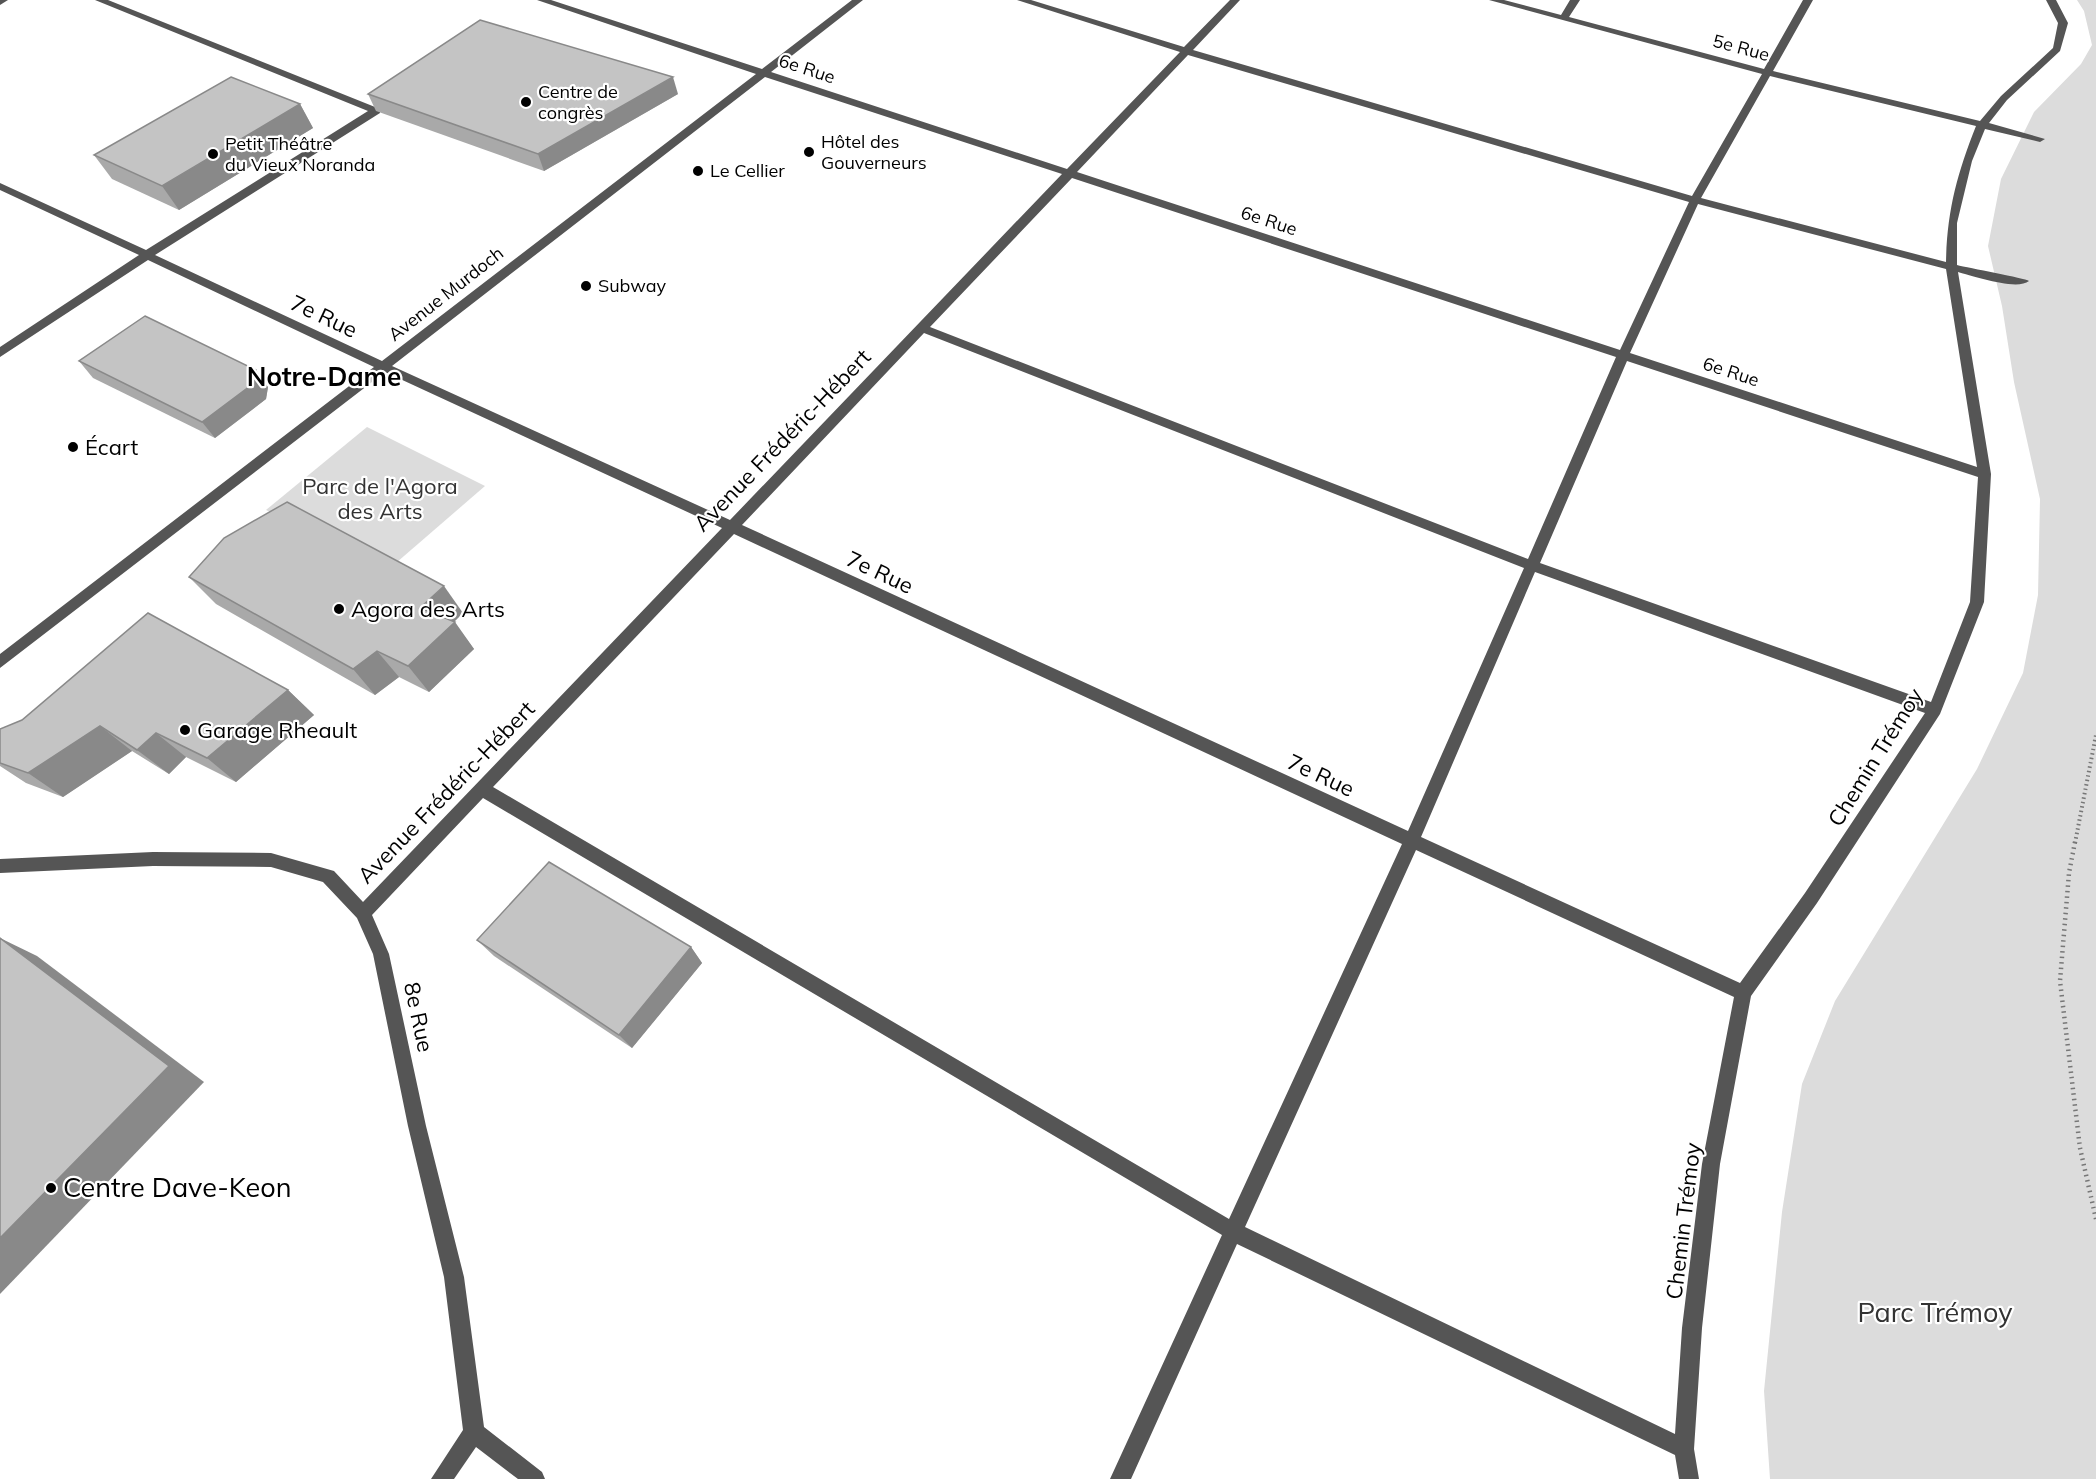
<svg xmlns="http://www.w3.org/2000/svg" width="2096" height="1479" font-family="Mulish,sans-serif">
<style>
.green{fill:#dcdcdc}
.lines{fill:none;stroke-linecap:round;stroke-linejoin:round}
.path-far1{stroke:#777;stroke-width:4;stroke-dasharray:1.5 3;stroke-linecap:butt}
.path{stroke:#777;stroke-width:4.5;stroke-dasharray:1.5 4;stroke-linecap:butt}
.minor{fill:#555;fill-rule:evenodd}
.wall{fill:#a9a9a9}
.shaded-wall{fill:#898989}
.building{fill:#c4c4c4;stroke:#898989;stroke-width:1.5}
.poi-dot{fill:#000;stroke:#fff;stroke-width:2}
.labels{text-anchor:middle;stroke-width:4.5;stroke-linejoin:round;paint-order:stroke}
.far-street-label{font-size:18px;fill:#000;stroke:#fff}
.far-poi-label{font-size:18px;fill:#000;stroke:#fff;text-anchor:start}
.street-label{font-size:22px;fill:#000;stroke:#fff}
.poi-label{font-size:22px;fill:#000;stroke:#fff;text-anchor:start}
.park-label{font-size:22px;fill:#333;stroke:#fff}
.quarter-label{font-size:26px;font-weight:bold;fill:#000;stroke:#fff}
.near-poi-label{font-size:27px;fill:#000;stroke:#fff;text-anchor:start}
.near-park-label{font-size:27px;fill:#333;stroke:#fff}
</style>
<rect width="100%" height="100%" fill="#fff"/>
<!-- green -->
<g class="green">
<path d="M 2077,0 L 2096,0 L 2096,1479 L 1770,1479 L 1764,1391 L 1782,1212 L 1802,1084 L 1835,1001 L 1977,769 L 2023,673 L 2038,595 L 2040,499 L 2014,382 L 2002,306 L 1988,246 L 2001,179 L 2034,112 L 2081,64 L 2092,45 L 2084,11 Z"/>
<path d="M 367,427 L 485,486 L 389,569 L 266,510 Z"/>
</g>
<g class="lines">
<!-- path-far1 -->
<path class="path-far1" d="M 2075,843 L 2096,735"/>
<!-- path -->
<path class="path" d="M 2075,842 L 2069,873 L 2060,981 L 2080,1148 L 2096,1219"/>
<!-- minor -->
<g class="minor">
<path d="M 0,0 L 8,0 L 0,5 Z"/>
<path d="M 95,0 L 108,0 L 380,109 L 380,113 L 155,255 L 382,361 L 756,74 L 537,0 L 551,0 L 762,69 L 852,0 L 863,0 L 771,72 L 1067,169 L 1180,52 L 1017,0 L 1031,0 L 1184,47 L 1230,0 L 1240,0 L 1193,50 L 1692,196 L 1762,74 L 1489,0 L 1504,0 L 1561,15 L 1570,0 L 1580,0 L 1569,17 L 1764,69 L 1803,0 L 1813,0 L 1773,71 L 1980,121 L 2001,96 L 2053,48 L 2058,23 L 2046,0 L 2056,0 L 2068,23 L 2060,51 L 2007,100 L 1989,123 L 2045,139 L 2040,142 L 1985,129 L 1972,161 L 1957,223 L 1957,265 C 1968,268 2025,278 2029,281 C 2017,291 1973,276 1958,272 L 1991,474 L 1984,602 L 1940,714 L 1817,903 L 1751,996 L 1720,1164 L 1702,1328 L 1694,1449 L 1699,1479 L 1679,1479 L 1675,1455 L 1237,1244 L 1131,1479 L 1110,1479 L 1222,1235 L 483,798 L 372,915 L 389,954 L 426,1126 L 464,1277 L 484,1427 L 542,1472 L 545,1479 L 518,1479 L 476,1447 L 454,1479 L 431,1479 L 463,1430 L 444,1277 L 408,1126 L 373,954 L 357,918 L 323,882 L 271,867 L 153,866 L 0,873 L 0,859 L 153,852 L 271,853 L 334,871 L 363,902 L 722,528 L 385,372 L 0,668 L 0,654 L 374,367 L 148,260 L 0,357 L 0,347 L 139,255 L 0,190 L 0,183 L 146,250 L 368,111 ZM 1188,55 L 1689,202 L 1620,350 L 1077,172 ZM 1770,76 L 1976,126 C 1957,174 1947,211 1946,262 L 1701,198 ZM 765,77 L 1062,174 L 730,520 L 392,366 ZM 1072,178 L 1616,357 L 1528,559 L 930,327 ZM 1698,204 L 1946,269 L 1977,467 L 1630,353 ZM 924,333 L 1524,568 L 1408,831 L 742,525 ZM 1627,361 L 1978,477 L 1970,602 L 1931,702 L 1540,563 ZM 734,534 L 1402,844 L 1229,1219 L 493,787 ZM 1535,572 L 1925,713 L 1805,893 L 1740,983 L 1421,837 ZM 1416,850 L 1734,997 L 1702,1164 L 1682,1328 L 1675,1434 L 1245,1227 Z"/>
</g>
</g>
<!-- wall -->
<g class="wall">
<path d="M 368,94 L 678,94 L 544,171 L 376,111 Z"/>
<path d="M 300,104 L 313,128 L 179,210 L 112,179 L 94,155 Z"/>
<path d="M 79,361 L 268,387 L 266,399 L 215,438 L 93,378 Z"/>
<path d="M 189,577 L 463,613 L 454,622 L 474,649 L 429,692 L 399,677 L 375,695 L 216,604 Z"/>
<path d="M 288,690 L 314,715 L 236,782 L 186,757 L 169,774 L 132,751 L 63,797 L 26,783 L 0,766 L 0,729 Z"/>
<path d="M 477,940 L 691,947 L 702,963 L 632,1048 L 494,956 Z"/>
</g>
<!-- shaded-wall -->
<g class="shaded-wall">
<path d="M 673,77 L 678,94 L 544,171 L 538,154 Z"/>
<path d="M 300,104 L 313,128 L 179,210 L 162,186 Z"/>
<path d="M 256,370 L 268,387 L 266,399 L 215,438 L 202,422 Z"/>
<path d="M 444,586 L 463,613 L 440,635 L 420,608 Z"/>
<path d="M 455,622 L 474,649 L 429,692 L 408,666 Z"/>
<path d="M 377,651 L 399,677 L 375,695 L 353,669 Z"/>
<path d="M 288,690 L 314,715 L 236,782 L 207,758 Z"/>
<path d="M 100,726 L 132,751 L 63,797 L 28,773 Z"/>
<path d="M 156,733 L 186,757 L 169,774 L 137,750 Z"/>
<path d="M 0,938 L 37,956 L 204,1082 L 0,1294 Z"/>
<path d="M 691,947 L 702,963 L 632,1048 L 619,1035 Z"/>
</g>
<!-- building -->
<g class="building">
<path d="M 480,20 L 673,77 L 538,154 L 368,94 Z"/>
<path d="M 231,77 L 300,104 L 162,186 L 94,155 Z"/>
<path d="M 145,316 L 256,370 L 254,383 L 202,422 L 79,361 Z"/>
<path d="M 287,502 L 444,586 L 420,608 L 455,622 L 408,666 L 377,651 L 353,669 L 189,577 L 224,538 Z"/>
<path d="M 148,613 L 288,690 L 207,758 L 156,733 L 137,750 L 100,726 L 28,773 L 0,763 L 0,729 L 22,720 Z"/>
<path d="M 549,862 L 691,947 L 619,1035 L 477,940 Z"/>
<path d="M 0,938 L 169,1066 L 0,1238 Z"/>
</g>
<!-- markers -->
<g class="poi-dot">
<circle cx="526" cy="102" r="6"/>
<circle cx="809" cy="152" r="6"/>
<circle cx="213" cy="154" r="6"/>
<circle cx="698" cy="171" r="6"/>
<circle cx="586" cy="286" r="6"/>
<circle cx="73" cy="447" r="6"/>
<circle cx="339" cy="609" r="6"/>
<circle cx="185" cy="730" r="6"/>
<circle cx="51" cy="1188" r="6"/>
</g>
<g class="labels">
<!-- far-street labels -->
<g class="far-street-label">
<text transform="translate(1741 48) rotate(15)" y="6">5e Rue</text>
<text transform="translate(807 69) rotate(18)" y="6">6e Rue</text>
<text transform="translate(1269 221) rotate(18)" y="6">6e Rue</text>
<text transform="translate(446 294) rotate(-38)" y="6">Avenue Murdoch</text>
<text transform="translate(1731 372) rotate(18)" y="6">6e Rue</text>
</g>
<!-- far-poi labels -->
<g class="far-poi-label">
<text x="538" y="98">Centre de<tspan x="538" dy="21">congrès</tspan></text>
<text x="821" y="148">Hôtel des<tspan x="821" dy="21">Gouverneurs</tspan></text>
<text x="225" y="150">Petit Théâtre<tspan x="225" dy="21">du Vieux Noranda</tspan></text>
<text x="710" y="177">Le Cellier</text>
<text x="598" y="292">Subway</text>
</g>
<!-- street labels -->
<g class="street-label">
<text transform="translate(324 316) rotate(25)" y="8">7e Rue</text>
<text transform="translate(782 440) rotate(-46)" y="8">Avenue Frédéric-Hébert</text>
<text transform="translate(880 572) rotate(25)" y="8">7e Rue</text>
<text transform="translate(1875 757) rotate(-58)" y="8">Chemin Trémoy</text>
<text transform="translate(1321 775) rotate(25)" y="8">7e Rue</text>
<text transform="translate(446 792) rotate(-46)" y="8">Avenue Frédéric-Hébert</text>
<text transform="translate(419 1017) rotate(78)" y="8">8e Rue</text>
<text transform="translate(1683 1221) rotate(-83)" y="8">Chemin Trémoy</text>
</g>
<!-- poi labels -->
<g class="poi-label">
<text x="85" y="455">Écart</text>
<text x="351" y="617">Agora des Arts</text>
<text x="197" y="738">Garage Rheault</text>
</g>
<!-- park labels -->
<g class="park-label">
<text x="380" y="494">Parc de l'Agora<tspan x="380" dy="25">des Arts</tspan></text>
</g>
<!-- quarter labels -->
<g class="quarter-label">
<text x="324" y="386">Notre-Dame</text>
</g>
<!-- near-poi labels -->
<g class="near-poi-label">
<text x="63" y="1197">Centre Dave-Keon</text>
</g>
<!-- near-park labels -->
<g class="near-park-label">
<text x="1935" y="1322">Parc Trémoy</text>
</g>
</g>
</svg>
